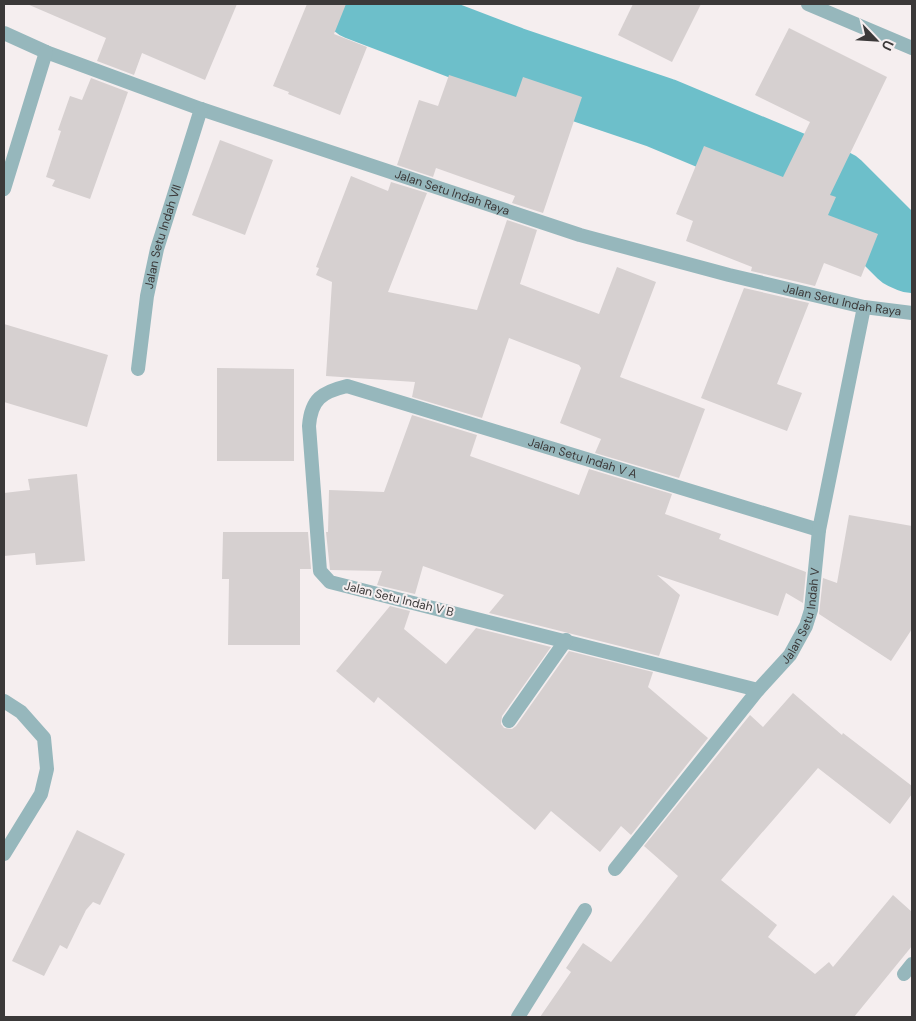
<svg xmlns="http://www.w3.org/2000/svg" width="916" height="1021" font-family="'DM Sans',sans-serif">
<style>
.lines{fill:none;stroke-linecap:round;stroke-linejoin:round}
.river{stroke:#6dbfca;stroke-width:72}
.building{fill:#d6d0d0}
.minor{stroke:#96b7bc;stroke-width:14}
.labels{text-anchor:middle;stroke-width:4;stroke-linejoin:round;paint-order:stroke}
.street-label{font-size:12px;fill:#3b3939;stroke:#f5eeef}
</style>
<rect width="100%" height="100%" fill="#f5eeef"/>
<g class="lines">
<!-- river -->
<path class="river" d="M 358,4 L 510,62 L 661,113 L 836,186 L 903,253 L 912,257"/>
</g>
<!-- building -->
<g class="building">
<path d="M 27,4 L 237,4 L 205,80 L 142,53 L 134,75 L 97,61 L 106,38 Z"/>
<path d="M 307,4 L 346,4 L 334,34 L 367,47 L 340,115 L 288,94 L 289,92 L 273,86 Z"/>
<path d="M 633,4 L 701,4 L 672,62 L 618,35 Z"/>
<path d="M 789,28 L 887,77 L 830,195 L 836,197 L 828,215 L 878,234 L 861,277 L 824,263 L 815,286 L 751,271 L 752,267 L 686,241 L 693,221 L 676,214 L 704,146 L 783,177 L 810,122 L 755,95 Z"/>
<path d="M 449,75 L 516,97 L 523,77 L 582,97 L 543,213 L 512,203 L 515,196 L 436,168 L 433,177 L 397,165 L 419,100 L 438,106 Z"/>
<path d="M 91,78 L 128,92 L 90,199 L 52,186 L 55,180 L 46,177 L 61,131 L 58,130 L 70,96 L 82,100 Z"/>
<path d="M 220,140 L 273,160 L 245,235 L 192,215 Z"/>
<path d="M 351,176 L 388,191 L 391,182 L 427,193 L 388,292 L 477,310 L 507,220 L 537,230 L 520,284 L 599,314 L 617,267 L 656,282 L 620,377 L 705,409 L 679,478 L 595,453 L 601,439 L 560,423 L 581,368 L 579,365 L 509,338 L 482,418 L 412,397 L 415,382 L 326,376 L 332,282 L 316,275 L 319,268 L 316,267 Z"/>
<path d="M 744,288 L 809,303 L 777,384 L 802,393 L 787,431 L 701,398 Z"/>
<path d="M 4,324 L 108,355 L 87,427 L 4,402 Z"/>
<path d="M 217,368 L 294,369 L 294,461 L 217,461 Z"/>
<path d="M 412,415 L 477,435 L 470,456 L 579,495 L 589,469 L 672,494 L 665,514 L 721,534 L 719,539 L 806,572 L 803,603 L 786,593 L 778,616 L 657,575 L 680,595 L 659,656 L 489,613 L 504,595 L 423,566 L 415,594 L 377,585 L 382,571 L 330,570 L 326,532 L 328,532 L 329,490 L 384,492 Z"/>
<path d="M 77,474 L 85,561 L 36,565 L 35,553 L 4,556 L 4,493 L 30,490 L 28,479 Z"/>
<path d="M 849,515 L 912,526 L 912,629 L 891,661 L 819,614 L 823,578 L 837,583 Z"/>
<path d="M 223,532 L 308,532 L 311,569 L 300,569 L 300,645 L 228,645 L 229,579 L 222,579 Z"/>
<path d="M 390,606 L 410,611 L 404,629 L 446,664 L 476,628 L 551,647 L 502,716 L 501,724 L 504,728 L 512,729 L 516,726 L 569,651 L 653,672 L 648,687 L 708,738 L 631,835 L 621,826 L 600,852 L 551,811 L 535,830 L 378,697 L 374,703 L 336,671 Z"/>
<path d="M 793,693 L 842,735 L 843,733 L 912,786 L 912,794 L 890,824 L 818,768 L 721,880 L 777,925 L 768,937 L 815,974 L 829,962 L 833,967 L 893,895 L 912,912 L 912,946 L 854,1017 L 540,1017 L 571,972 L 566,968 L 583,943 L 611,962 L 678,876 L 644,846 L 750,715 L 763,727 Z"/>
<path d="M 77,830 L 125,854 L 100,905 L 93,902 L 86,910 L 67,949 L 60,945 L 44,976 L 12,961 Z"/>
</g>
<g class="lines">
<!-- minor -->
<g class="minor">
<path d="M 808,4 L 912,48"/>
<path id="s1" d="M 4,33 L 46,52 L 201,109 L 580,235 L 729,275 L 864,307 L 912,313"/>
<path d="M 4,189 L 46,52"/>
<path id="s2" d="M 138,369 L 147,296 L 157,249 L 201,109"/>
<path id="s3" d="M 758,690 L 330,582 L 320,571 L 309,426 C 311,399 322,392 347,386 L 819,530"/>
<path d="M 4,701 L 21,712 L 44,738 L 47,769 L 41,794 L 4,854"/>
<path d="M 509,721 L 566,640"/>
<path id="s4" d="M 615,869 L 758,690 L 790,655 L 806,626 L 811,610 L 819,530 L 864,307"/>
<path d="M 904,974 L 912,964"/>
<path d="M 518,1017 L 585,910"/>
</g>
</g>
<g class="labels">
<!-- street labels -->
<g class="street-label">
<text dy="4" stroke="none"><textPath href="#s1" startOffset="476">Jalan Setu Indah Raya</textPath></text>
<text dy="4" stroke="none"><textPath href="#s2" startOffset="135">Jalan Setu Indah VII</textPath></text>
<text dy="4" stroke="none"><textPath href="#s1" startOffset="881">Jalan Setu Indah Raya</textPath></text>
<text dy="4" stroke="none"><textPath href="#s3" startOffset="909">Jalan Setu Indah V A</textPath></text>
<text transform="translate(399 599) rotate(14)" y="4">Jalan Setu Indah V B</text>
<text dy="4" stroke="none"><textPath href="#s4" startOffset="318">Jalan Setu Indah V</textPath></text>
</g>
</g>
<!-- border -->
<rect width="916" height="1021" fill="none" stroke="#3b3939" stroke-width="10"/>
<!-- north arrow -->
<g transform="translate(876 40) rotate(115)" stroke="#f5eeef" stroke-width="4" paint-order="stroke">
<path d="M0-4L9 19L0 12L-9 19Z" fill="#3b3939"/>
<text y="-8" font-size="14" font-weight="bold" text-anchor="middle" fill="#3b3939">U</text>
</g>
</svg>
